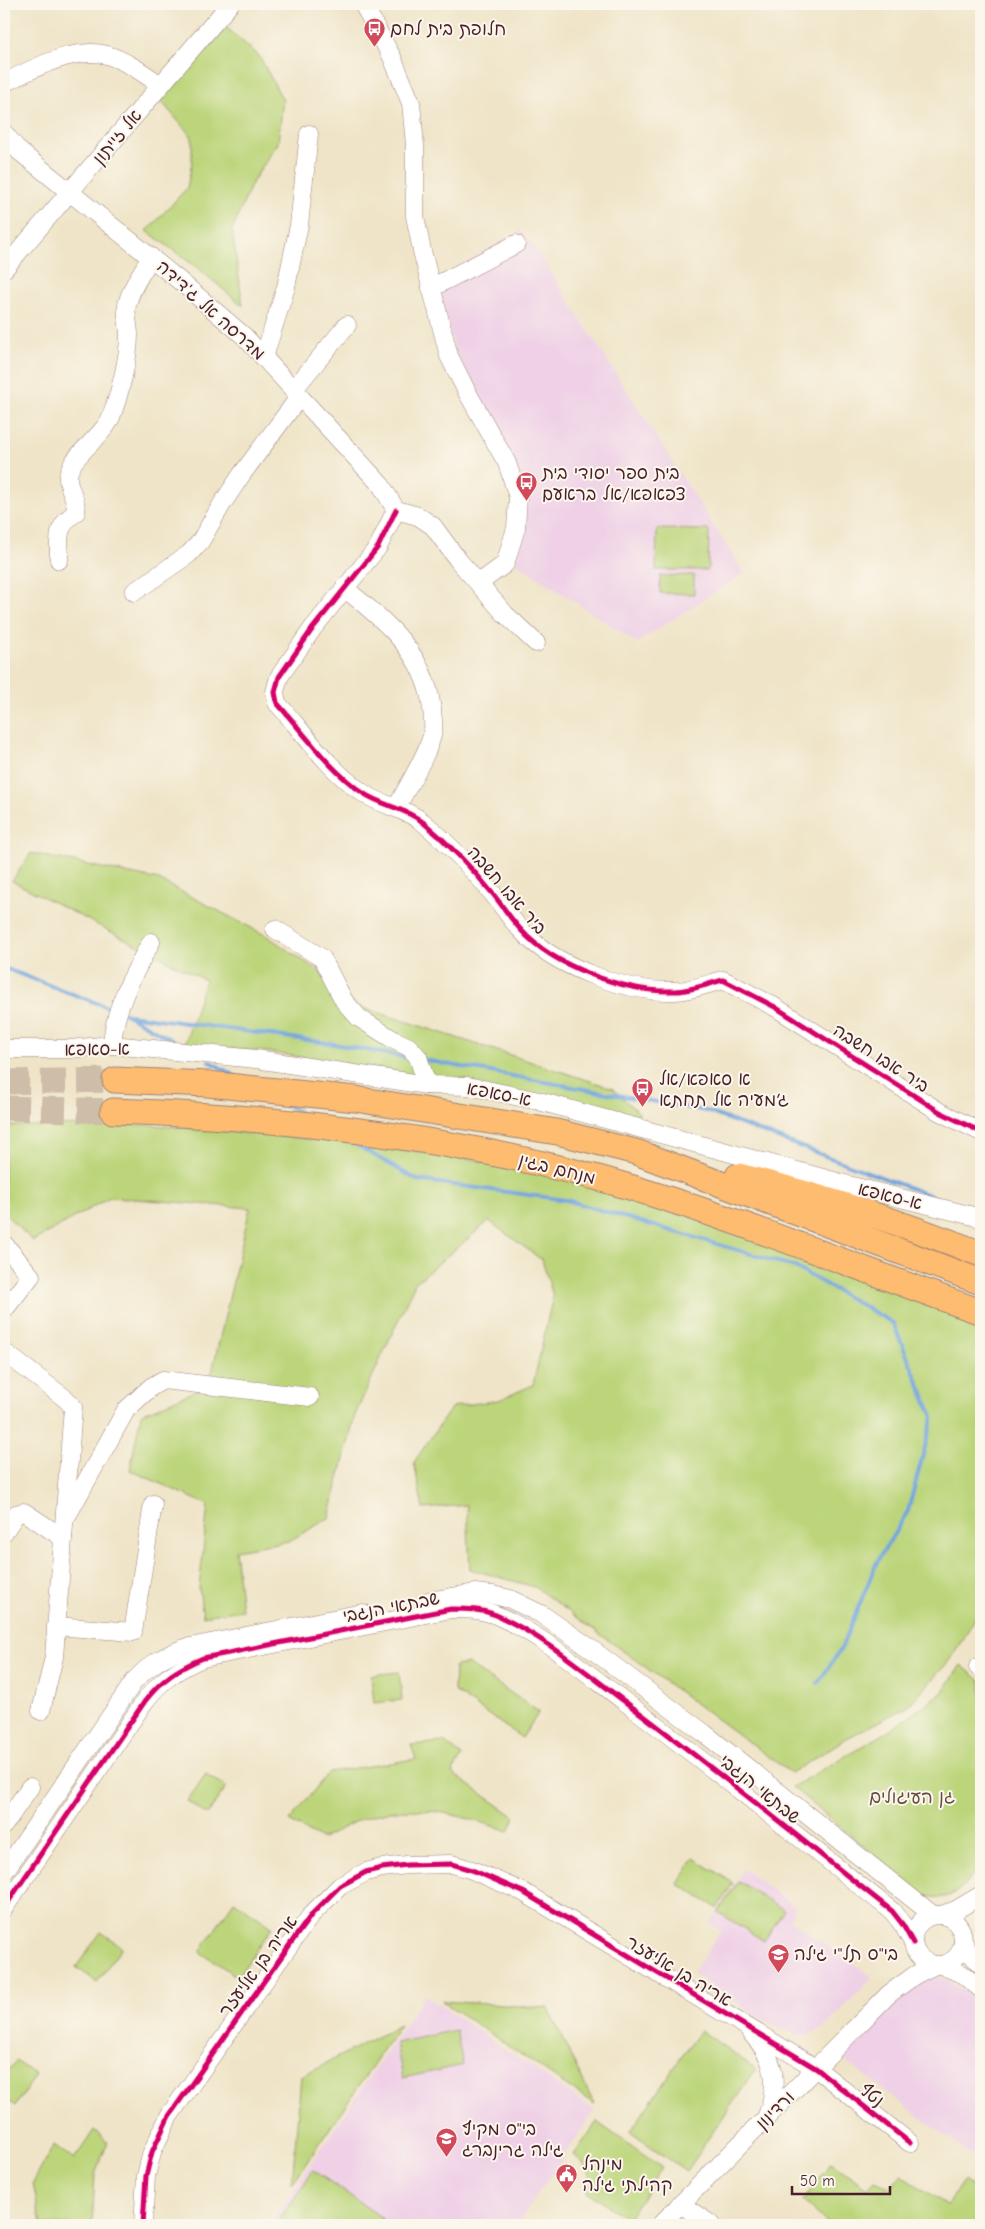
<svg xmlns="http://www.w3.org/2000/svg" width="985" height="2229" font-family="'Comic Neue','Playpen Sans Hebrew',sans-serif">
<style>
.built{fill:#efd0e6}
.green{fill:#bcd57a;stroke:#837a52}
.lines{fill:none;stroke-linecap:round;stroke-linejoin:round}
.stream{stroke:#71a4dd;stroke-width:4}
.highway-tunnel{stroke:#cebda8;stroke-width:25;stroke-dasharray:25 12;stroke-linecap:butt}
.minor-casing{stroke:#9c8279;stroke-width:19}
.highway-casing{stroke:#9c8279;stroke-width:27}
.minor{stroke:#fff;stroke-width:18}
.highway{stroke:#febc70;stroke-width:25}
.cycleway-casing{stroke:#fbf7ec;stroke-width:8}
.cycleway{stroke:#d6006c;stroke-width:5}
.labels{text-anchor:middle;stroke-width:4;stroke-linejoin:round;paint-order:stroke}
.poi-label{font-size:18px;fill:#4a1f2b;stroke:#fbf7ec;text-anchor:start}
.street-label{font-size:18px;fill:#4a1f2b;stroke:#fbf7ec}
.park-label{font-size:18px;fill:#664c3f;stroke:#fbf7ec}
</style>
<rect width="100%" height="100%" fill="#fbf7ec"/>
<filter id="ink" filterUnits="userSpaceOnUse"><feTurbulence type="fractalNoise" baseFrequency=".02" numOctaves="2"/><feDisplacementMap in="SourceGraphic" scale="10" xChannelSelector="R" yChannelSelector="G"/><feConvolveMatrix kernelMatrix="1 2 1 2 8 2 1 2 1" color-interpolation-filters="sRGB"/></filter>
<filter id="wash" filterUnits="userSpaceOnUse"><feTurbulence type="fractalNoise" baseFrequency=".0096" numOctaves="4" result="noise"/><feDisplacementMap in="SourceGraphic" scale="20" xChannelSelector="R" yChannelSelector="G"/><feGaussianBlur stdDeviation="1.12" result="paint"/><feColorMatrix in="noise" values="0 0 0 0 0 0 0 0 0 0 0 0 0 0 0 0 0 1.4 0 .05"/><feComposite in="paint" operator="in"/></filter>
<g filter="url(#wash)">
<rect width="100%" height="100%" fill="#efe4c7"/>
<!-- built -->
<g class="built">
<path d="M 520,231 L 531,242 L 744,573 L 637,643 L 516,563 L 526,491 L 454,348 L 436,280 Z"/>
<path d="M 744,1869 L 796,1908 L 789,1920 L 873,1977 L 824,2028 L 810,2035 L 797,2035 L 757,2017 L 693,1973 L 721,1931 L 710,1923 Z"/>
<path d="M 930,1977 L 945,1979 L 981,2001 L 981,2145 L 972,2156 L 841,2058 L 914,1980 Z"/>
<path d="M 425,1995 L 595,2110 L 517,2225 L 278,2225 L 272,2221 Z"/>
</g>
<!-- green -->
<g class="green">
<path d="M 227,28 L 259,56 L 283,100 L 278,143 L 253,181 L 232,230 L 243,306 L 199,269 L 147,231 L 187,188 L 192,162 L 192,137 L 161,101 Z"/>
<path d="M 657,529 L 709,530 L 708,570 L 656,570 Z"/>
<path d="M 694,575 L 694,594 L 660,593 L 660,576 Z"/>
<path d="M 31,853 L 159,880 L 267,936 L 317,970 L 355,1005 L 612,1088 L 640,1114 L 627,1118 L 380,1069 L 267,1052 L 185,1044 L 205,980 L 12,881 Z"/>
<path d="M 152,1125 L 375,1145 L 541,1170 L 981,1309 L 981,1609 L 949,1661 L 907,1707 L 845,1739 L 791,1773 L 535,1587 L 470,1569 L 467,1505 L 423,1509 L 414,1462 L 452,1407 L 499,1400 L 533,1385 L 553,1296 L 542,1260 L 489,1221 L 415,1283 L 355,1415 L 329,1518 L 289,1541 L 235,1550 L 242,1610 L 203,1616 L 199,1589 L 208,1505 L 130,1470 L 141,1414 L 209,1385 L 250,1208 L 110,1197 L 33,1241 L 4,1213 L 4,1126 Z"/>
<path d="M 468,1664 L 539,1712 L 522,1738 L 454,1691 L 455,1666 Z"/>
<path d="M 961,1665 L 981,1681 L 981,1866 C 962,1887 954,1904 923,1895 L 792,1787 L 889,1731 L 943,1692 Z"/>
<path d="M 399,1672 L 402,1700 L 374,1703 L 371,1675 Z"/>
<path d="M 444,1742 L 462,1756 L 452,1773 L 515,1817 L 509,1831 C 463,1817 423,1802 374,1815 C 356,1819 338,1831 322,1839 L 289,1821 L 329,1772 L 416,1759 L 411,1745 Z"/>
<path d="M 206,1774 L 226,1787 L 207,1815 L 187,1801 Z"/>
<path d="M 694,1858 L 733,1883 L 717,1908 L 678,1884 Z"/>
<path d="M 738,1881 L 784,1910 L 764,1941 L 718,1912 Z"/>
<path d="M 234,1901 L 272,1927 L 238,1977 L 200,1952 Z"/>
<path d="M 101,1932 L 122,1947 L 97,1982 L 76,1967 Z"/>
<path d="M 442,2001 L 548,2008 L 594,2104 Z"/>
<path d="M 400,2025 L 292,2184 L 301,2076 Z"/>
<path d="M 456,2030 L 463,2065 L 403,2078 L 396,2043 Z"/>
<path d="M 700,2030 L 756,2069 L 686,2171 L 630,2132 Z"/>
<path d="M 16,2061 L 36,2075 L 15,2106 L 4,2098 L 4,2078 Z"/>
<path d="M 597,2122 L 662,2168 L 628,2219 L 587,2192 C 593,2175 588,2166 574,2155 Z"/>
<path d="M 94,2130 L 108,2142 L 95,2174 L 92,2225 L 41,2225 L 33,2183 L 54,2145 L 74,2160 Z"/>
<path d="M 831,2162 L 867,2188 L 875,2180 L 890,2189 L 901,2175 L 947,2205 L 964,2180 L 981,2193 L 981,2225 L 830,2225 L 803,2201 Z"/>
<path d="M 313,2170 L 382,2218 L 377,2225 L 285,2225 L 279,2221 Z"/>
</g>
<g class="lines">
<!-- stream -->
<g class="stream">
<path d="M 4,968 L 115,1010"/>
<path d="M 124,1013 L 179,1044"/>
<path d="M 130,1015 L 334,1044 L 410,1058"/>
<path d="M 424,1060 L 706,1111 L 942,1200"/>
<path d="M 209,1061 L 235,1076"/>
<path d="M 281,1102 L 301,1113"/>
<path d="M 348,1140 L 417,1180 L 566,1200 L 795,1267 L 893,1323 L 933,1417 L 908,1511 L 877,1562 L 841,1649 L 818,1683"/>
</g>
</g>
</g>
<g filter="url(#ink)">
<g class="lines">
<!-- highway-tunnel -->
<g class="highway-tunnel">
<path d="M 4,1082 L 115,1080"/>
<path d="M 4,1108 L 113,1111"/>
</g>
<defs>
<g id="minor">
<path d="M 363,4 L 392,57 L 411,103 L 415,145 L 415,216 L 422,251 L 449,356 L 467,392 L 507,463 L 518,497 L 516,528 L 505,564 L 479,583"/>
<path d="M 4,83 C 32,69 75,46 107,55 C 127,61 144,74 161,85"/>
<path d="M 4,133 L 19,151 L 181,282 L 244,336 L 381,485 L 396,510"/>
<path d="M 4,269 L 230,4"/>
<path d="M 431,288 L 516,244"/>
<path d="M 264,357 L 286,287 L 299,225 L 309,134"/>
<path d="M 294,389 L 347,325"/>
<path d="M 396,510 L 378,547 L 313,628 L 279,677 L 275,692 L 277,703 C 304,733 329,770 363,793 C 382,806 406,808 424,823 C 449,844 472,868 493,894 C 502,905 510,918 521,930 C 553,966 626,993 675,991 C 690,991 708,984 723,980 L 775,1007 L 940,1112 L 981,1132"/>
<path d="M 396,510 L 418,516 L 433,526 L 458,560 L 505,614 L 536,643"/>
<path d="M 59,560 C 59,536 56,527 76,512 C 77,498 69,491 68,479 C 67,457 103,438 111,417 C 119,396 129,358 129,335 C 129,326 125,314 127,305 C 131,288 142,272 151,257"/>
<path d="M 344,588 C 382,618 419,648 430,697 C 432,708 434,719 433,731 C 430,751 407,787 397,807"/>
<path d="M 134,592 L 189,554 L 200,542 L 222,504 L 242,474 L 300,396"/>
<path d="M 275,929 L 322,958 L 344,1001 L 359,1018 L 394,1040 L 409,1047 L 418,1057 L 427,1085"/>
<path d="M 112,1045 C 114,1008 133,975 151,942"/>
<path d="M 4,1049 L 70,1049 L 112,1045 L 256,1059 L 427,1085 L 468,1086 L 539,1101 L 852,1186 L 981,1218"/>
<path d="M 4,1244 L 31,1276 L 4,1310"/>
<path d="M 4,1352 L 66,1399 L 73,1407 L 54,1657 L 41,1711"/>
<path d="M 68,1514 L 126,1410 L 151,1387 L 163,1380 L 310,1397"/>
<path d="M 4,1532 L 16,1514 L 24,1512 L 63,1538"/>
<path d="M 428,1601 L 475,1593 L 493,1595 L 510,1599 L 541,1614 L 590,1648 L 704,1733 L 933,1915"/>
<path d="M 56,1626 L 133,1632 L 153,1504"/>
<path d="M 978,1667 L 981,1669"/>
<path d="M 4,1825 L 30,1787"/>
<path d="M 4,1872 L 135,1680 C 150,1664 164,1656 185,1648 L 363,1613"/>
<path d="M 4,1908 L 145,1701 C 161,1680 179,1668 203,1658 L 451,1609 C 467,1609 481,1609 496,1615 C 542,1635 584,1671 624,1701 C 715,1769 803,1841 892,1911 L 903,1925 L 913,1943"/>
<circle cx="938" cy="1940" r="25"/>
<path d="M 941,1915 L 956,1910 L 981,1895"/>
<path d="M 963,1941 L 968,1951 L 981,1965"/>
<path d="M 941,1965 L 962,1974 L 981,1989"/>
<path d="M 752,2034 C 776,2060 779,2083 767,2116"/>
<path d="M 680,2204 L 712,2225"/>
<path d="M 143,2225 L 146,2176 L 152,2152 L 169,2116 L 296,1936 L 312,1914 L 340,1886 L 366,1872 L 382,1868 L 407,1865 L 452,1864 L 472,1870 L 523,1892 L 817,2069 L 910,2143"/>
<path d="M 660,2225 L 889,1994 L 915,1975 L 935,1965"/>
</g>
<g id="highway">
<path d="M 115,1080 L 208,1084 L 356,1099 L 557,1132 L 636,1152 L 981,1282"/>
<path d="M 113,1111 C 288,1117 465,1138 633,1188 C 751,1224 865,1271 981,1312"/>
<path d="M 738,1176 C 822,1196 902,1223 981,1254"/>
</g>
</defs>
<!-- minor casing -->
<use href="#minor" class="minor-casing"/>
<!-- highway casing -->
<use href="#highway" class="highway-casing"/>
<!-- minor -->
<use href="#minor" class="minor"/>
<!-- highway -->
<use href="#highway" class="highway"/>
<defs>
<g id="cycleway">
<path d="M 396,510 L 378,547 L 313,628 L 279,677 L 275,692 L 277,703 C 304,733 329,770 363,793 C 382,806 406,808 424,823 C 449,844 472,868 493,894 C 502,905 510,918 521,930 C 553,966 626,993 675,991 C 690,991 708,984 723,980 L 775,1007 L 940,1112 L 981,1132"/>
<path d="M 4,1908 L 145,1701 C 161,1680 179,1668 203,1658 L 451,1609 C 467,1609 481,1609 496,1615 C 542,1635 584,1671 624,1701 C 715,1769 803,1841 892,1911 L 903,1925 L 913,1943"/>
<path d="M 143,2225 L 146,2176 L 152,2152 L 169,2116 L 296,1936 L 312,1914 L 340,1886 L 366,1872 L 382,1868 L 407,1865 L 452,1864 L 472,1870 L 523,1892 L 817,2069 L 910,2143"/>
</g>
</defs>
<!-- cycleway casing -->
<use href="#cycleway" class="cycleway-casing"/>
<!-- cycleway -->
<use href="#cycleway" class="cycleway"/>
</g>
</g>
<!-- icons -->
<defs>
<symbol id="bus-pin" viewBox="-11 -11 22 30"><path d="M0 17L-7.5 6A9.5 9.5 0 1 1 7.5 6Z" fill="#d1495b" stroke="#fbf7ec"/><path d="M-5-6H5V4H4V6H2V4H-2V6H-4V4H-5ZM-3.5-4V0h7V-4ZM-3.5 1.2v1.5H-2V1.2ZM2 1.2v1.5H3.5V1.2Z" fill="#fff"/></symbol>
<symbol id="school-pin" viewBox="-11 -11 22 30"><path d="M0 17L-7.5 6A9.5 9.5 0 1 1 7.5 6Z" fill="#d1495b" stroke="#fbf7ec"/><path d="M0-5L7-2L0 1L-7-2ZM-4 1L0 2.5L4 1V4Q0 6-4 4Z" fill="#fff"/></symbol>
<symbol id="civic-pin" viewBox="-11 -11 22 30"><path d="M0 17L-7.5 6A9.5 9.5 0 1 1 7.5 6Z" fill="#d1495b" stroke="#fbf7ec"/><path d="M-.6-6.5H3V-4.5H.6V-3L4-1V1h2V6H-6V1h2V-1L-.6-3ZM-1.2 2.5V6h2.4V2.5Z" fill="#fff"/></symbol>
</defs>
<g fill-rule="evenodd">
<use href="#bus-pin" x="362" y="16" width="25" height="34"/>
<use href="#bus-pin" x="514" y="470" width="25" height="34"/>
<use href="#bus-pin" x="630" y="1076" width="25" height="34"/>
<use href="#school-pin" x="766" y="1942" width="25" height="34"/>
<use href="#school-pin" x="434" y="2126" width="25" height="34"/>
<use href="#civic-pin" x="554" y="2162" width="25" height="34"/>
</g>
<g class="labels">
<!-- poi labels -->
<g class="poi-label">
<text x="390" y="35">חלופת בית לחם</text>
<text x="542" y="479">בית ספר יסודי בית<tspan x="542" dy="21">צפאפא/אל בראעם</tspan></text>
<text x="659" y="1085">א סאפא/אל<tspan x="659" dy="21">ג׳מעיה אל תחתא</tspan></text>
<text x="794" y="1960">בי"ס תל"י גילה</text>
<text x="462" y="2135">בי"ס מקיף<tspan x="462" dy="21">גילה גרינברג</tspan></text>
<text x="582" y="2170">מינהל<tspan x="582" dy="21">קהילתי גילה</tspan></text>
</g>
<!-- street labels -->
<g class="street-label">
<text transform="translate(117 137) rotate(-50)" y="6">אל זייתון</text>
<text transform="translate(211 310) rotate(42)" y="6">מדרסה אל ג'דידה</text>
<text transform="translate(507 890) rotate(49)" y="6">ביר אבו חשבה</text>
<text transform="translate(97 1049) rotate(-1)" y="6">א-סאפא</text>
<text transform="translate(881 1058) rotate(33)" y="6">ביר אבו חשבה</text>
<text transform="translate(499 1094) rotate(11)" y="6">א-סאפא</text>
<text transform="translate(557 1169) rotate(14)" y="6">מנחם בגין</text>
<text transform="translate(890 1196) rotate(14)" y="6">א-סאפא</text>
<text transform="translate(391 1607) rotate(-11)" y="6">שבתאי הנגבי</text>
<text transform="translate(760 1789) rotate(39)" y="6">שבתאי הנגבי</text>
<text transform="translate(258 1966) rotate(-54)" y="6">אריה בן אליעזר</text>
<text transform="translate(679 1971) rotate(31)" y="6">אריה בן אליעזר</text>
<text transform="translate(872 2095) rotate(38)" y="6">נטף</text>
<text transform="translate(775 2110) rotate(-45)" y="6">ורדינון</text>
</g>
<!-- park labels -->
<g class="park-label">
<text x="912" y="1803">גן העיגולים</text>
</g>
</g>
<!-- margin -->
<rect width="985" height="2229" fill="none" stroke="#fbf7ec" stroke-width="20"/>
<!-- scale -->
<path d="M792 2186v8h98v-8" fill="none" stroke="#4a1f2b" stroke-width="2.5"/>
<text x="800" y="2186" font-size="15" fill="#4a1f2b" stroke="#fbf7ec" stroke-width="4" paint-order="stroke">50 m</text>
</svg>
